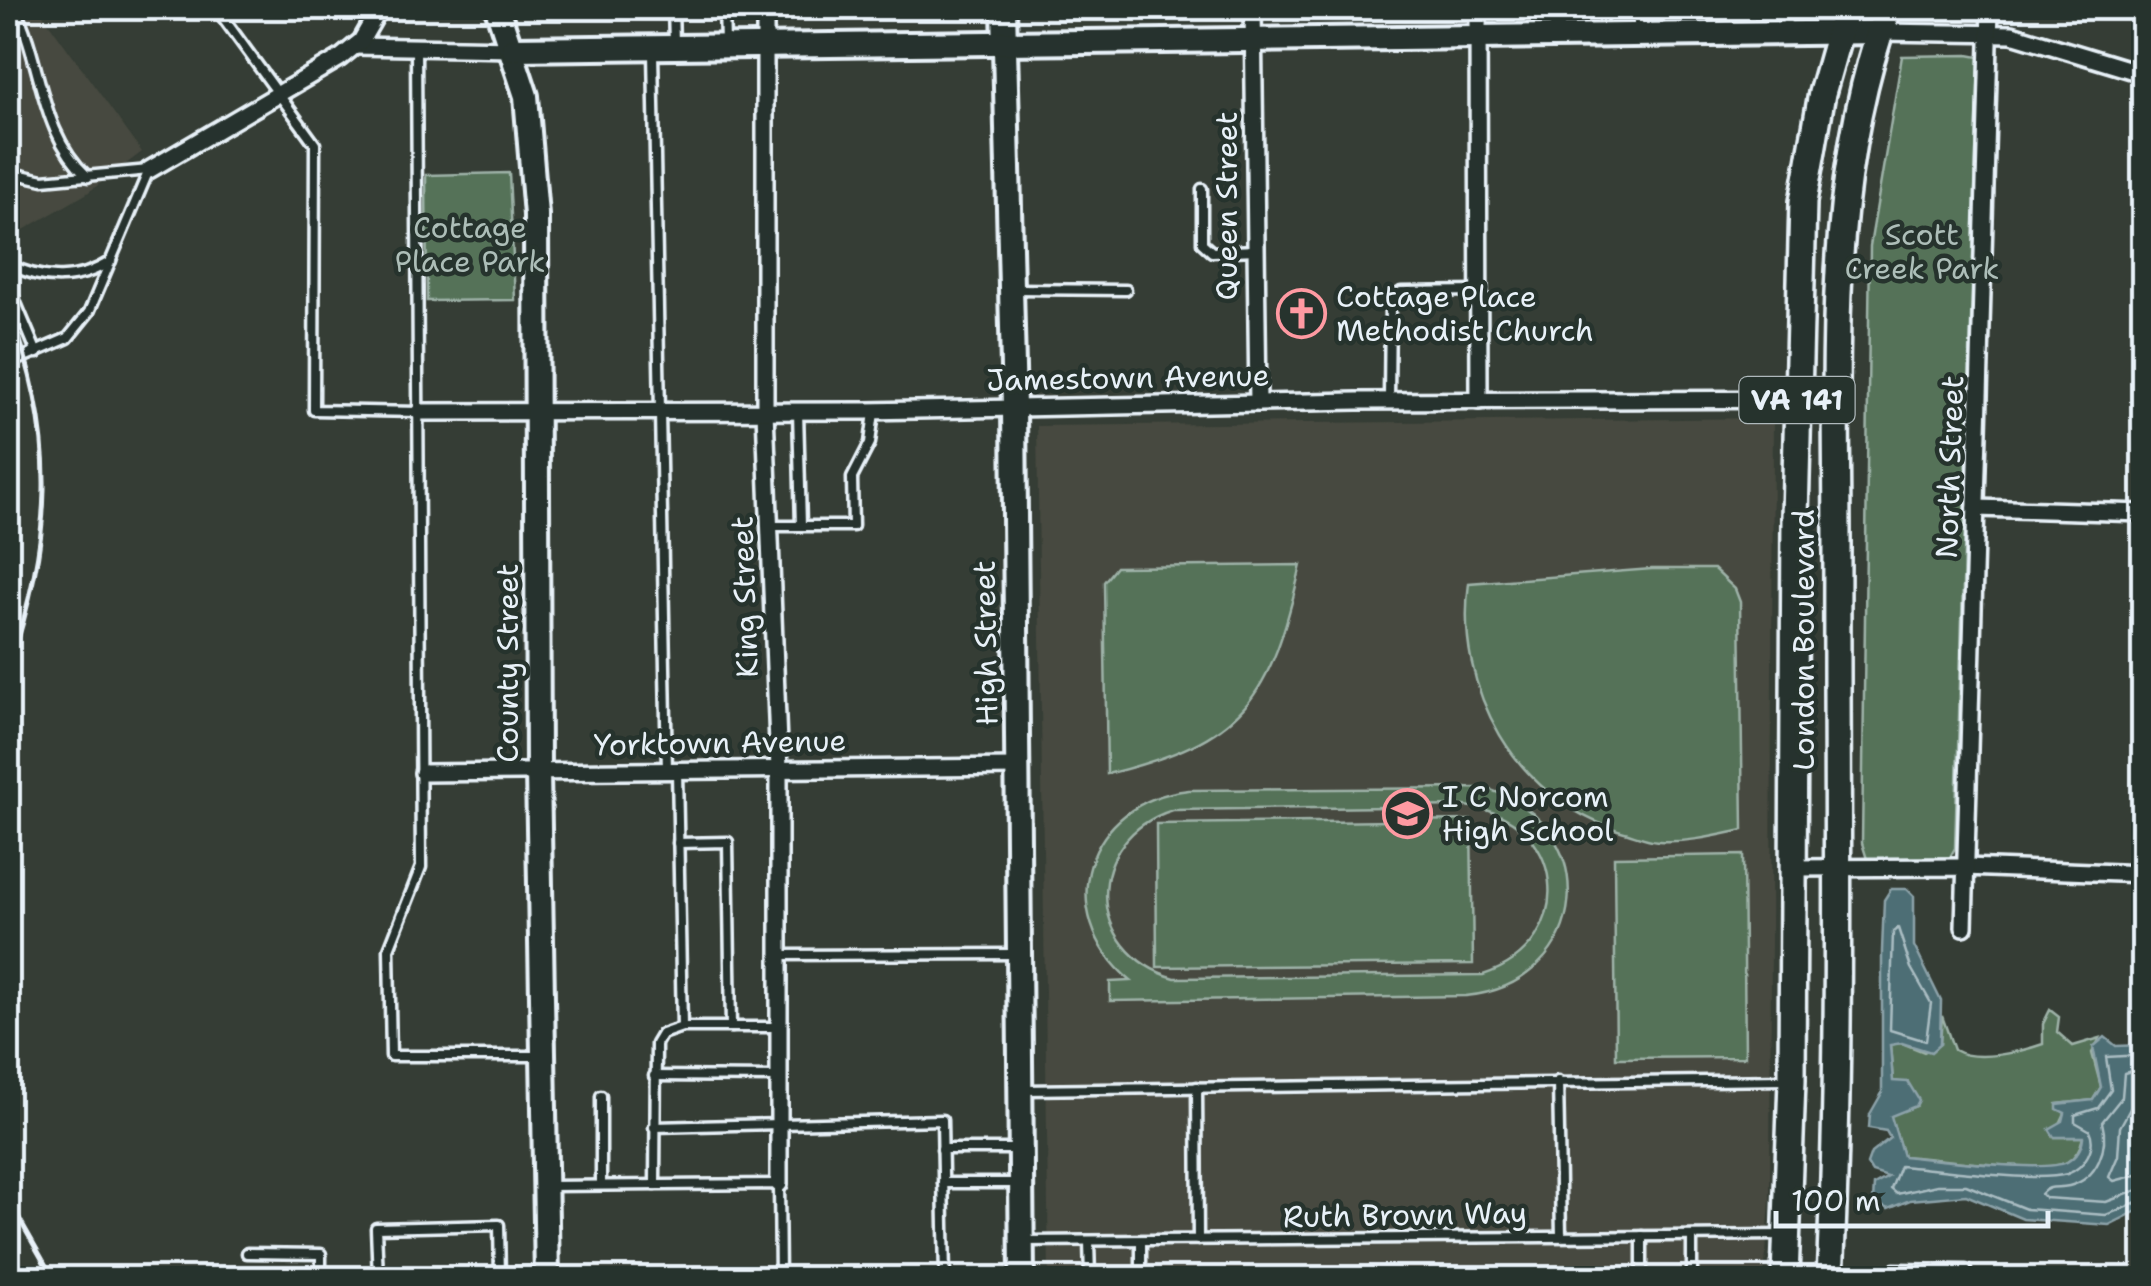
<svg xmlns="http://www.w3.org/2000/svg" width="2151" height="1286" font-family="'Shantell Sans',sans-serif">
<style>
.built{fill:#46493f}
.green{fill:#547259;stroke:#9eb2a8;stroke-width:2.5;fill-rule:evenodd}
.water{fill:#4e6e74;stroke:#8ca2a9;stroke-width:2.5}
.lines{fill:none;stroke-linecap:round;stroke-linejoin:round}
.shore{stroke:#aabdc3;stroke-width:2.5}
.lane-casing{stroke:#e8f1f8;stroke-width:15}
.street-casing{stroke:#e8f1f8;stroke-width:22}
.secondary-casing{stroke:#e8f1f8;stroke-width:30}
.primary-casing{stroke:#e8f1f8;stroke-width:32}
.lane{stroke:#26332d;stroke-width:8}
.street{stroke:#26332d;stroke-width:15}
.secondary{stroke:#26332d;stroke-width:22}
.primary{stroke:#26332d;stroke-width:25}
.rail{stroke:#e8f1f8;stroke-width:5}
.labels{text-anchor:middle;stroke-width:9;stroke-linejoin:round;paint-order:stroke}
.shield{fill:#26332d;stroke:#aeb8bb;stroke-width:2.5}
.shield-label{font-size:28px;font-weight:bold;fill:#e8f1f8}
.street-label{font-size:30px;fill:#e8f1f8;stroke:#26332d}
.park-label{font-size:30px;fill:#adbeb8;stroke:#26332d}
.poi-label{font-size:30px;fill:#e8f1f8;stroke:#26332d;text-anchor:start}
</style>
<rect width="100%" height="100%" fill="#353d35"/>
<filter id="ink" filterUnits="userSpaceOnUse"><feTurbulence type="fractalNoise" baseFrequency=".01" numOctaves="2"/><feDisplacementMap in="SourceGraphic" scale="20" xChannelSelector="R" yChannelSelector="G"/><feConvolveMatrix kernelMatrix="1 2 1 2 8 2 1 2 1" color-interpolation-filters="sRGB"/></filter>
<g filter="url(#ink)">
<!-- built -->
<g class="built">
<path d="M 8,8 L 38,8 L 142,152 L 86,194 L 8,239 Z"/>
<path d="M 1773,418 L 1770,1202 L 1764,1278 L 1049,1278 L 1037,426 Z"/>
</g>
<!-- green -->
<g class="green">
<path d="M 1968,55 L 1979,57 L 1955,848 L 1946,864 L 1867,859 L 1862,843 L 1870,246 L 1902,56 Z"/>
<path d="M 509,173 L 515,300 L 427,301 L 426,175 Z"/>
<path d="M 1301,565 C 1270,700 1245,740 1107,774 L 1104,582 L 1116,567 Z"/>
<path d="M 1652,569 L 1714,569 L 1735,589 L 1740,602 L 1743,830 C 1715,836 1687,843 1658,841 C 1646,840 1633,834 1621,831 C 1516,800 1454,689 1469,583 Z"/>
<path d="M 1484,788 C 1606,823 1593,983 1466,996 L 1110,1001 L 1110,982 L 1131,981 C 1050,913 1086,801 1189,790 ZM 1464,806 C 1567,815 1581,943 1483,975 L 1175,978 C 1084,953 1083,838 1173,810 Z"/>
<path d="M 1471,820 L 1473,964 L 1157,967 L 1156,824 Z"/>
<path d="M 1743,855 L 1745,1057 L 1616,1058 L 1614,857 Z"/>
<path d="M 2050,1010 L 2059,1017 L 2057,1032 L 2073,1046 L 2100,1038 L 2092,1053 L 2101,1087 L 2093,1100 L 2057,1104 L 2065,1113 L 2054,1137 L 2083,1137 C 2081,1147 2077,1156 2067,1162 C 2046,1174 1935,1158 1903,1156 L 1890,1115 L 1916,1106 L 1893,1082 L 1890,1044 L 1902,1043 L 1924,1052 L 1940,1044 L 1942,1016 L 1954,1050 C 1976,1063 2020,1052 2043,1044 L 2043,1024 Z"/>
</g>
<!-- water -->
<path class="water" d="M 1891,889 L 1907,889 L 1914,896 L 1914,946 L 1941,1001 L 1940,1044 L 1931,1052 L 1902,1043 L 1890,1045 L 1893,1081 L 1908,1082 L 1919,1100 L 1916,1106 L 1891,1116 L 1903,1156 C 1933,1159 2047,1173 2067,1162 C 2077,1156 2082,1148 2083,1137 L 2054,1137 L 2049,1129 L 2063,1121 L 2065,1113 L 2057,1109 L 2057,1104 L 2093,1100 L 2101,1087 L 2093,1047 L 2105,1037 L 2116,1046 L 2143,1045 L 2143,1208 L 2109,1225 L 2023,1219 L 1966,1195 L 1910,1200 L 1888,1209 L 1873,1201 L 1874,1185 L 1888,1177 L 1872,1172 L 1867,1164 L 1871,1153 L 1890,1138 L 1886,1131 L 1869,1128 L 1870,1114 L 1882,1093 L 1882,951 L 1884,900 Z"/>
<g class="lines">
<!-- shore -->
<g class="shore">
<path d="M 1898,928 L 1911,968 L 1931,1003 L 1926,1041 L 1890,1030 L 1893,932 Z"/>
<path d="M 2144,1055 L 2106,1057 L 2111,1090 L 2098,1108 L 2075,1115 L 2075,1122 L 2089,1130 C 2097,1146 2085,1168 2067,1174 C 2037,1183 1938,1169 1900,1166 L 1891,1189 L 1897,1194 L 1937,1185 L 1966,1185 L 2026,1209 L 2106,1215 L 2144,1200"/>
<path d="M 2144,1068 L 2124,1073 L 2122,1097 L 2102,1122 C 2109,1147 2098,1179 2069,1186 C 2057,1189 2049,1184 2041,1194 L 2045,1198 L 2106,1202 L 2144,1188"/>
<path d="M 2144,1083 L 2120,1127 L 2118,1156 L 2109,1177 L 2114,1181 L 2144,1173"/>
</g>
<defs>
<g id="lane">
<path d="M 15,8 C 43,65 39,132 88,177"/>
<path d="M 216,8 L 315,144 L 314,410 L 419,412"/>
<path d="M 673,8 L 674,43"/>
<path d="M 724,8 L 725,43"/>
<path d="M 1638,8 L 1638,33"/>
<path d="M 1786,8 L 1787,28"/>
<path d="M 416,47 L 421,867 L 389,949 L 391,1056 L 539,1056"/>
<path d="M 653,52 L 667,771"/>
<path d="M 8,172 L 43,180 L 149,170"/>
<path d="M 1202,189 L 1202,243 L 1212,252 L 1255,250"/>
<path d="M 8,264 C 43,282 79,282 111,261"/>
<path d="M 8,284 L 37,353"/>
<path d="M 1016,289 L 1126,290"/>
<path d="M 8,364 L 68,338 L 89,312 L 149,170"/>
<path d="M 1389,399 L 1390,302 L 1401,292 L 1478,291"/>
<path d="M 798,411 L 801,526"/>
<path d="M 770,526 L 853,526 L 852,478 L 870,443 L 874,412"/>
<path d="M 678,843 L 728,842 L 731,1027"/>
<path d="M 779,955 L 1015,954"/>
<path d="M 682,1027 L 779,1027"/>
<path d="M 654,1076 L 779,1077"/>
<path d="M 1558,1081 L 1561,1236"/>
<path d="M 1197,1087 L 1198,1240"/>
<path d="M 1025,1090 L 1786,1080"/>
<path d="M 601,1096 L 601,1185"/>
<path d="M 654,1127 L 942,1120 L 945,1278"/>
<path d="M 942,1149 L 1016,1149"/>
<path d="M 943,1183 L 1018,1183"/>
<path d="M 655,1185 L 656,1044 L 662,1034 L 682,1027 L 677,771"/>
<path d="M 548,1186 L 779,1184 L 780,1278"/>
<path d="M 1642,1236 L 1642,1278"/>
<path d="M 1692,1236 L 1692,1278"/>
<path d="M 1023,1241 L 1784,1235"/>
<path d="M 1089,1241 L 1090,1278"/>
<path d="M 1141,1241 L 1141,1278"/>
<path d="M 247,1253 L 321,1254 L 321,1278"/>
<path d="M 500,1273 L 546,1272"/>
<path d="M 378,1278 L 376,1228 L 499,1225 L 500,1278"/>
<path d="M 1894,1278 L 1894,1269 L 1966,1270 L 1965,1278"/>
</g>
<g id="street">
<path d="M 765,8 L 765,411 L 779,770 L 779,1184"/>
<path d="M 1253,8 L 1258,403"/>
<path d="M 1478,8 L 1479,401"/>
<path d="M 1879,32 L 2012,34 L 2144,74"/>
<path d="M 355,46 L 513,49"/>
<path d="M 149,170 L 340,58 L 361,41 L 380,8"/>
<path d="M 419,412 L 866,411 L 1357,401 L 1837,399"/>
<path d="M 1976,508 L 2144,513"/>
<path d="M 423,773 L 1018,767"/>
<path d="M 1792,868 L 1965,867 L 2144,874"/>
<path d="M 1964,927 L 1990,8"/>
</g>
<g id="secondary">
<path d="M 497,8 L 526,96 L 536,215 L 538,772 L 547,1278"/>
<path d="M 1004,8 L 1014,407 L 1022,1278"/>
<path d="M 513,49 L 1879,32"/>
</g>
<g id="primary">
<path d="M 1785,1278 L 1792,1080 L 1795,517 L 1803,202 L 1822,93 L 1846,8"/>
<path d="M 1830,1278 C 1842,1035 1836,790 1837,546 C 1837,365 1825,180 1888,8"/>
</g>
</defs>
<!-- lane casing -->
<use href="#lane" class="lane-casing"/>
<!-- street casing -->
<use href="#street" class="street-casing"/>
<!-- secondary casing -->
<use href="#secondary" class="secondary-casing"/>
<!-- primary casing -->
<use href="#primary" class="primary-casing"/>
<!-- lane -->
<use href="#lane" class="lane"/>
<!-- street -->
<use href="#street" class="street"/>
<!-- secondary -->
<use href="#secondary" class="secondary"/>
<!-- primary -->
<use href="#primary" class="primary"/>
<!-- rail -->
<g class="rail">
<path d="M 8,307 C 60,440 52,538 8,671"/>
<path d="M 8,1199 L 53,1278"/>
</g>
</g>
</g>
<!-- icons -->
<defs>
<symbol id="church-ring" viewBox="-11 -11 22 22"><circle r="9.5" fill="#26332d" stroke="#ff9aa2" stroke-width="1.5"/><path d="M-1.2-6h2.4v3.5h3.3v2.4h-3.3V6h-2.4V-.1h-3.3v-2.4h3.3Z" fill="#ff9aa2"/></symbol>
<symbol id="school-ring" viewBox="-11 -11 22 22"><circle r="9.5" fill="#26332d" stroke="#ff9aa2" stroke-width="1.5"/><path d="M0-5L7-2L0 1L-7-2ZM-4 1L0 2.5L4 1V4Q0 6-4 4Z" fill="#ff9aa2"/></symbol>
</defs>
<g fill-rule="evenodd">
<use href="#church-ring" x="1274" y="286" width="55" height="55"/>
<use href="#school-ring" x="1380" y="786" width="55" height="55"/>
</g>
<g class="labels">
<!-- shield labels -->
<rect class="shield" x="1739.5" y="377" width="115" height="46" rx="8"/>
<g class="shield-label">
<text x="1797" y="410">VA 141</text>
</g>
<!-- street labels -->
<g class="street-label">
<text transform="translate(1227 206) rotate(-90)" y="10">Queen Street</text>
<text transform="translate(1128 378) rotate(-1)" y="10">Jamestown Avenue</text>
<text transform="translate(1950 467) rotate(-88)" y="10">North Street</text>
<text transform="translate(745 597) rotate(-92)" y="10">King Street</text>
<text transform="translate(1804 640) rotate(-90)" y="10">London Boulevard</text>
<text transform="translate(986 643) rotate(-91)" y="10">High Street</text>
<text transform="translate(508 663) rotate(-90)" y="10">County Street</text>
<text transform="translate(720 743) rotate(-1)" y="10">Yorktown Avenue</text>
<text transform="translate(1405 1215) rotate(-1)" y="10">Ruth Brown Way</text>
</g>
<!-- park labels -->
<g class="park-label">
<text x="470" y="238">Cottage<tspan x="470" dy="34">Place Park</tspan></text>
<text x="1922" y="245">Scott<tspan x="1922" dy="34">Creek Park</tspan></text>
</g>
<!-- poi labels -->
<g class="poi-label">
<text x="1336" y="307">Cottage Place<tspan x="1336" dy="34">Methodist Church</tspan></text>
<text x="1442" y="807">I C Norcom<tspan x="1442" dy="34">High School</tspan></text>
</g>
</g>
<!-- margin -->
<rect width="2151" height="1286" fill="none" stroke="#26332d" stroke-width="40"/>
<rect x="20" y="20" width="2111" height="1246" fill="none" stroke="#e8f1f8" stroke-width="4" filter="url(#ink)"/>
<!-- scale -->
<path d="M1776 1211v15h272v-15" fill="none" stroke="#e8f1f8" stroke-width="5"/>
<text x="1791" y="1211" font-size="30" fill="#e8f1f8" stroke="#26332d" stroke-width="8" paint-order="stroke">100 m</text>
</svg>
